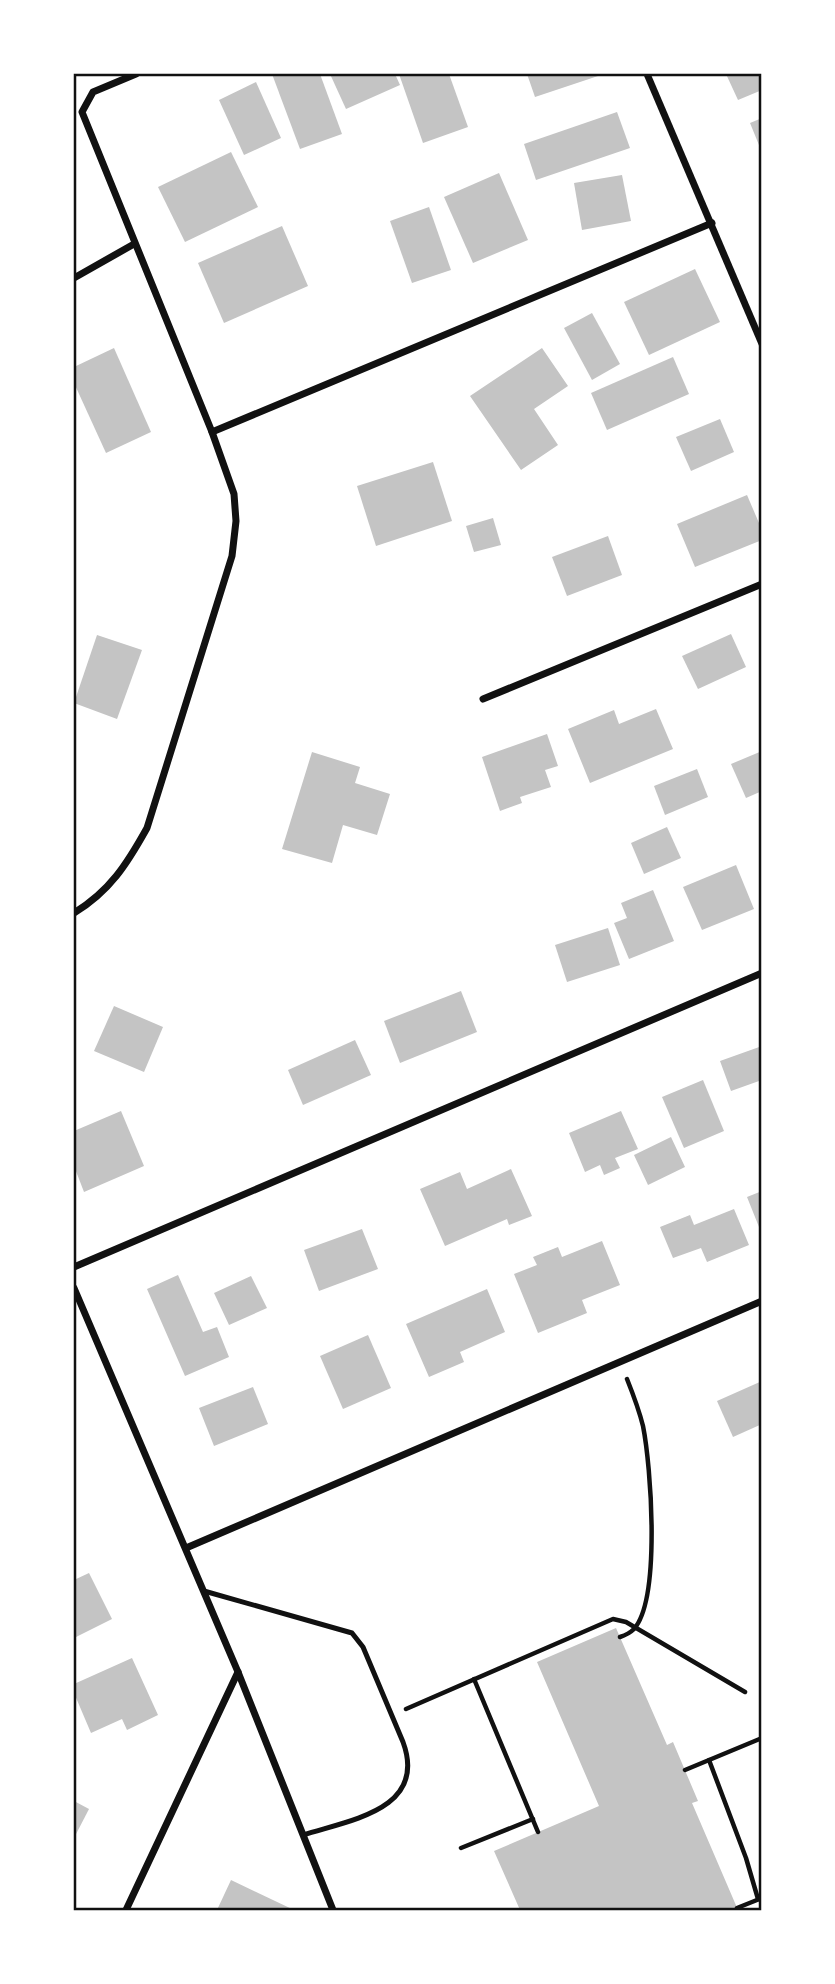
<svg xmlns="http://www.w3.org/2000/svg" width="835" height="1984" font-family="'Nunito Sans',sans-serif">
<style>
.building{fill:#c4c4c4}
.lines{fill:none;stroke-linecap:round;stroke-linejoin:round}
.path{stroke:#111;stroke-width:4.5}
.service{stroke:#111;stroke-width:5}
.minor{stroke:#111;stroke-width:7}
.neatline{fill:none;stroke:#111;stroke-width:2.5}
</style>
<rect width="100%" height="100%" fill="#fff"/>
<!-- building -->
<g class="building">
<path d="M 272,74 L 320,74 L 342,134 L 300,149 Z"/>
<path d="M 330,74 L 395,74 L 400,85 L 346,109 Z"/>
<path d="M 399,74 L 449,74 L 468,127 L 423,143 Z"/>
<path d="M 527,74 L 604,74 L 535,97 Z"/>
<path d="M 726,74 L 762,74 L 762,90 L 738,100 Z"/>
<path d="M 256,82 L 281,138 L 244,155 L 219,100 Z"/>
<path d="M 617,112 L 630,148 L 536,180 L 524,144 Z"/>
<path d="M 762,118 L 762,150 L 761,150 L 750,123 Z"/>
<path d="M 231,152 L 258,207 L 185,242 L 158,187 Z"/>
<path d="M 499,173 L 528,240 L 473,263 L 444,197 Z"/>
<path d="M 622,175 L 631,221 L 582,230 L 574,183 Z"/>
<path d="M 429,207 L 451,270 L 412,283 L 390,221 Z"/>
<path d="M 282,226 L 308,286 L 224,323 L 198,263 Z"/>
<path d="M 695,269 L 720,322 L 649,355 L 624,302 Z"/>
<path d="M 592,313 L 620,364 L 592,380 L 564,328 Z"/>
<path d="M 114,348 L 151,432 L 106,453 L 74,383 L 74,367 Z"/>
<path d="M 542,348 L 568,386 L 534,409 L 558,445 L 521,470 L 470,396 Z"/>
<path d="M 673,357 L 689,394 L 607,430 L 591,393 Z"/>
<path d="M 720,419 L 734,452 L 691,471 L 676,437 Z"/>
<path d="M 433,462 L 452,521 L 376,546 L 357,486 Z"/>
<path d="M 747,495 L 762,530 L 762,540 L 695,567 L 677,524 Z"/>
<path d="M 493,518 L 501,545 L 474,552 L 466,526 Z"/>
<path d="M 608,536 L 622,575 L 567,596 L 552,557 Z"/>
<path d="M 731,634 L 746,667 L 698,689 L 682,656 Z"/>
<path d="M 97,635 L 142,650 L 117,719 L 74,703 Z"/>
<path d="M 656,709 L 673,749 L 590,783 L 568,729 L 614,710 L 619,724 Z"/>
<path d="M 547,734 L 558,766 L 545,770 L 551,787 L 520,797 L 522,803 L 500,811 L 482,757 Z"/>
<path d="M 762,751 L 762,791 L 746,798 L 731,764 Z"/>
<path d="M 312,752 L 360,767 L 355,783 L 390,794 L 377,835 L 343,825 L 332,863 L 282,849 Z"/>
<path d="M 697,769 L 708,797 L 665,815 L 654,786 Z"/>
<path d="M 667,827 L 681,858 L 644,874 L 631,843 Z"/>
<path d="M 736,865 L 754,909 L 702,930 L 683,887 Z"/>
<path d="M 653,890 L 674,941 L 629,959 L 614,923 L 627,918 L 621,903 Z"/>
<path d="M 608,928 L 620,965 L 567,982 L 555,945 Z"/>
<path d="M 461,991 L 477,1032 L 400,1063 L 384,1021 Z"/>
<path d="M 114,1006 L 163,1027 L 144,1072 L 94,1051 Z"/>
<path d="M 355,1040 L 371,1075 L 303,1105 L 288,1070 Z"/>
<path d="M 762,1046 L 762,1087 L 759,1081 L 731,1091 L 720,1061 Z"/>
<path d="M 703,1080 L 724,1131 L 684,1148 L 662,1097 Z"/>
<path d="M 121,1111 L 144,1166 L 84,1192 L 74,1166 L 74,1131 Z"/>
<path d="M 621,1111 L 638,1149 L 615,1158 L 620,1168 L 604,1175 L 600,1165 L 585,1172 L 569,1133 Z"/>
<path d="M 671,1137 L 685,1167 L 648,1185 L 634,1155 Z"/>
<path d="M 511,1169 L 532,1216 L 509,1225 L 507,1219 L 445,1246 L 420,1189 L 460,1172 L 467,1189 Z"/>
<path d="M 762,1191 L 762,1232 L 761,1232 L 747,1197 Z"/>
<path d="M 734,1209 L 749,1245 L 707,1262 L 701,1248 L 673,1258 L 660,1227 L 690,1215 L 694,1225 Z"/>
<path d="M 362,1229 L 378,1269 L 319,1291 L 304,1250 Z"/>
<path d="M 602,1241 L 620,1285 L 582,1300 L 587,1313 L 538,1333 L 514,1274 L 537,1265 L 533,1257 L 558,1247 L 562,1257 Z"/>
<path d="M 178,1275 L 203,1332 L 217,1327 L 229,1357 L 185,1376 L 147,1289 Z"/>
<path d="M 251,1276 L 267,1308 L 229,1325 L 214,1293 Z"/>
<path d="M 487,1289 L 505,1332 L 460,1352 L 464,1362 L 429,1377 L 406,1324 Z"/>
<path d="M 368,1335 L 391,1388 L 343,1409 L 320,1356 Z"/>
<path d="M 762,1381 L 762,1424 L 733,1437 L 717,1401 Z"/>
<path d="M 253,1387 L 268,1424 L 214,1446 L 199,1408 Z"/>
<path d="M 89,1573 L 112,1619 L 74,1638 L 74,1580 Z"/>
<path d="M 616,1628 L 667,1745 L 673,1742 L 698,1801 L 692,1803 L 738,1910 L 520,1910 L 494,1851 L 599,1806 L 537,1662 Z"/>
<path d="M 132,1658 L 158,1715 L 127,1730 L 122,1719 L 91,1733 L 74,1693 L 74,1684 Z"/>
<path d="M 74,1801 L 89,1809 L 74,1838 Z"/>
<path d="M 231,1880 L 294,1910 L 217,1910 Z"/>
</g>
<g class="lines">
<!-- path -->
<g class="path">
<path d="M 620,1637 C 626,1635 630,1633 634,1629 C 661,1598 651,1466 643,1426 C 639,1410 633,1394 627,1379"/>
<path d="M 474,1679 L 538,1832"/>
<path d="M 406,1709 L 613,1619 L 626,1622 L 745,1692"/>
<path d="M 709,1760 L 746,1858 L 758,1899"/>
<path d="M 685,1770 L 762,1738"/>
<path d="M 461,1848 L 533,1819"/>
<path d="M 737,1908 L 762,1898"/>
</g>
<!-- service -->
<path class="service" d="M 204,1591 L 352,1633 L 363,1647 L 403,1742 C 428,1810 349,1820 303,1835"/>
<!-- minor -->
<g class="minor">
<path d="M 647,74 L 762,344"/>
<path d="M 74,278 L 134,244"/>
<path d="M 212,432 L 712,223"/>
<path d="M 483,699 L 762,584"/>
<path d="M 74,913 C 110,891 127,864 147,828 L 232,556 L 236,521 L 234,494 L 212,432 L 82,112 L 93,92 L 136,74"/>
<path d="M 74,1267 L 762,973"/>
<path d="M 74,1288 L 238,1672 L 333,1910"/>
<path d="M 186,1548 L 762,1301"/>
<path d="M 126,1910 L 238,1672"/>
</g>
</g>
<!-- border -->
<rect width="835" height="1984" fill="none" stroke="#ffffff" stroke-width="150"/>
<rect x="75" y="75" width="685" height="1834" class="neatline"/>
</svg>
